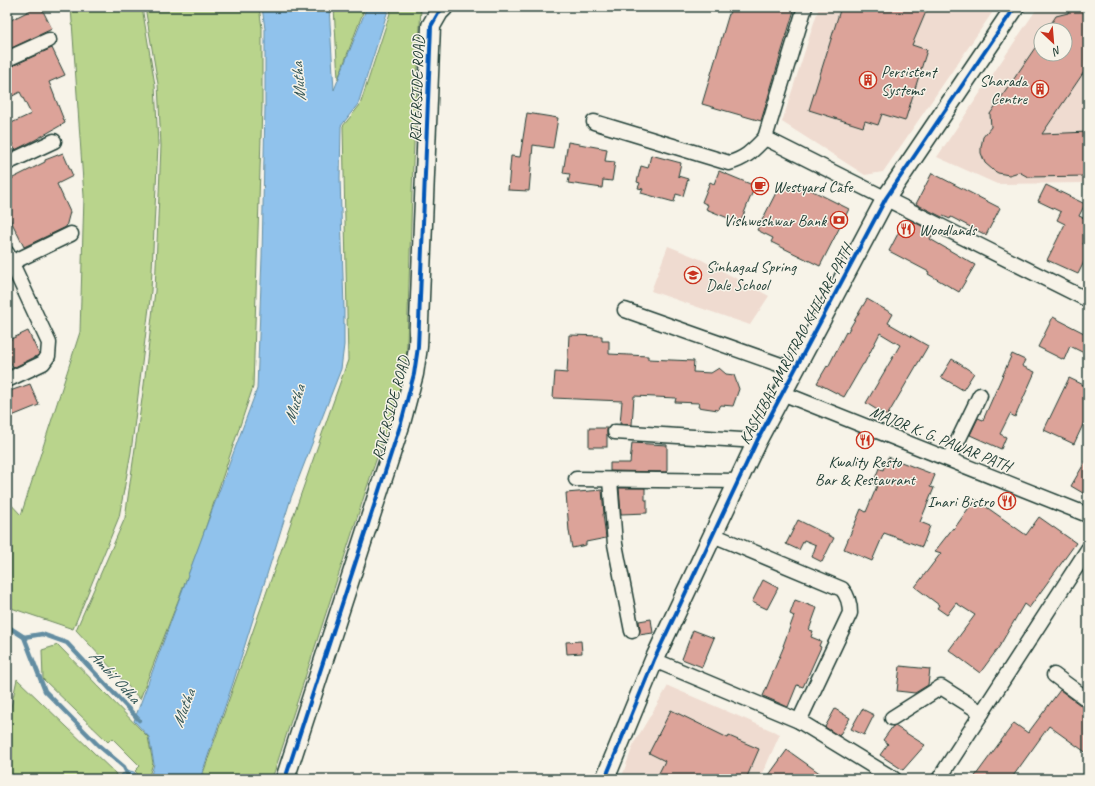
<svg xmlns="http://www.w3.org/2000/svg" width="1095" height="786" font-family="Caveat,sans-serif">
<style>
.built{fill:#efdbd0;fill-rule:evenodd}
.green{fill:#b9d48c;stroke:#6c8860}
.water{fill:#90c2ec;stroke:#638da2}
.lines{fill:none;stroke-linecap:round;stroke-linejoin:round}
.stream{stroke:#638da2;stroke-width:4.5}
.building{fill:#dca399;stroke:#1f3d34}
.minor-casing{stroke:#1f3d34;stroke-width:17}
.tertiary-casing{stroke:#1f3d34;stroke-width:21}
.minor{stroke:#f7f3e8;stroke-width:14}
.tertiary{stroke:#f7f3e8;stroke-width:18}
.cycleway-casing{stroke:#f7f3e8;stroke-width:6}
.cycleway{stroke:#0057b8;stroke-width:4}
.labels{text-anchor:middle;stroke-width:3;stroke-linejoin:round;paint-order:stroke}
.poi-label{font-size:16px;fill:#1f3d34;stroke:#f7f3e8;text-anchor:start}
.street-label{font-size:16px;fill:#1f3d34;stroke:#f7f3e8}
.water-label{font-size:17px;font-style:italic;fill:#365859;stroke:#f7f3e8}
</style>
<rect width="100%" height="100%" fill="#f7f3e8"/>
<filter id="ink" filterUnits="userSpaceOnUse"><feTurbulence type="fractalNoise" baseFrequency=".025" numOctaves="2"/><feDisplacementMap in="SourceGraphic" scale="8" xChannelSelector="R" yChannelSelector="G"/><feConvolveMatrix kernelMatrix="1 2 1 2 8 2 1 2 1" color-interpolation-filters="sRGB"/></filter>
<g filter="url(#ink)">
<!-- built -->
<g class="built">
<path d="M 819,7 L 996,7 L 883,172 L 865,175 L 782,122 Z"/>
<path d="M 1038,7 L 1088,7 L 1088,183 L 997,184 L 937,157 ZM 1041,30 L 1065,30 L 1065,54 L 1041,54 Z"/>
<path d="M 668,246 L 700,259 L 769,296 L 750,325 L 651,291 Z"/>
<path d="M 668,686 L 780,734 L 760,779 L 621,779 L 634,743 Z"/>
</g>
<!-- green -->
<g class="green">
<path d="M 71,7 L 142,7 L 155,85 L 158,145 L 151,291 L 131,452 L 119,517 L 73,629 L 11,608 L 7,605 L 7,500 L 21,515 L 80,332 L 84,196 Z"/>
<path d="M 145,7 L 259,7 L 262,28 L 262,106 L 253,387 L 200,544 L 140,699 L 76,630 L 125,518 L 144,385 L 155,291 L 161,146 L 158,84 Z"/>
<path d="M 334,7 L 365,7 L 338,79 Z"/>
<path d="M 392,7 L 421,7 L 413,163 L 406,372 L 371,475 L 272,779 L 201,779 L 348,360 L 343,126 L 360,105 Z"/>
<path d="M 58,645 L 148,737 L 153,763 L 148,779 L 142,779 L 135,771 L 140,766 L 112,738 L 108,742 L 43,679 L 42,650 Z"/>
<path d="M 17,679 L 116,774 L 114,779 L 7,779 L 7,726 Z"/>
</g>
<!-- water -->
<g class="water">
<path d="M 262,7 L 329,7 L 334,90 L 367,7 L 389,7 L 358,104 L 341,126 L 340,178 L 344,309 L 344,345 L 341,369 L 291,498 L 233,683 L 200,779 L 150,779 L 154,764 L 149,737 L 134,721 L 257,389 L 262,257 L 265,107 L 265,29 Z"/>
<path d="M 130,771 L 134,772 L 140,779 L 119,779 L 122,774 Z"/>
</g>
<g class="lines">
<!-- stream -->
<g class="stream">
<path d="M 7,626 L 24,637 L 45,691 L 98,745 L 124,767 L 130,779"/>
<path d="M 24,637 L 42,634 L 67,643 L 139,720"/>
</g>
</g>
<!-- building -->
<g class="building">
<path d="M 37,7 L 41,7 L 52,29 L 7,50 L 7,22 Z"/>
<path d="M 731,7 L 795,7 L 761,121 L 702,104 Z"/>
<path d="M 841,7 L 928,7 L 912,45 L 927,50 L 905,121 L 882,114 L 878,125 L 865,121 L 863,127 L 809,110 Z"/>
<path d="M 1070,7 L 1088,7 L 1088,66 L 1042,134 L 1088,132 L 1088,176 L 1028,177 L 1019,172 L 1009,175 L 998,173 L 993,170 L 985,163 L 981,153 L 981,147 L 983,137 L 991,127 L 990,114 L 1041,39 L 1041,54 L 1065,54 L 1065,30 L 1047,30 L 1056,16 L 1068,13 Z"/>
<path d="M 52,48 L 65,75 L 49,82 L 65,123 L 35,140 L 15,150 L 7,132 L 7,125 L 31,114 L 20,92 L 7,99 L 7,67 L 10,67 Z"/>
<path d="M 527,113 L 558,118 L 553,148 L 533,145 L 529,191 L 508,190 L 511,156 L 520,157 Z"/>
<path d="M 568,142 L 607,149 L 605,161 L 615,162 L 612,181 L 603,180 L 602,188 L 568,183 L 570,174 L 563,173 Z"/>
<path d="M 63,153 L 73,176 L 57,184 L 70,212 L 66,227 L 24,247 L 7,213 L 7,181 L 45,162 L 45,160 Z"/>
<path d="M 651,155 L 681,163 L 678,176 L 688,179 L 683,196 L 676,194 L 674,202 L 641,193 L 643,189 L 638,188 L 640,183 L 637,182 L 641,166 L 648,168 Z"/>
<path d="M 719,171 L 755,186 L 740,223 L 706,209 L 708,205 L 702,202 L 710,182 L 714,184 Z"/>
<path d="M 932,173 L 1000,208 L 986,235 L 951,217 L 950,219 L 943,216 L 942,217 L 916,204 Z"/>
<path d="M 782,181 L 797,189 L 799,184 L 849,209 L 820,266 L 771,242 L 773,238 L 757,230 Z"/>
<path d="M 1046,185 L 1085,204 L 1079,216 L 1088,220 L 1088,233 L 1083,244 L 1088,246 L 1088,254 L 1078,274 L 1047,260 L 1065,224 L 1057,220 L 1061,212 L 1038,201 Z"/>
<path d="M 908,219 L 934,232 L 930,239 L 975,265 L 959,292 L 928,274 L 929,272 L 889,251 L 905,220 L 907,222 Z"/>
<path d="M 867,299 L 893,314 L 888,323 L 928,346 L 887,416 L 866,403 L 900,345 L 880,333 L 864,364 L 863,364 L 844,397 L 817,383 L 827,366 L 828,367 L 846,332 L 847,333 Z"/>
<path d="M 1053,317 L 1088,335 L 1088,355 L 1070,346 L 1064,360 L 1038,347 Z"/>
<path d="M 28,331 L 39,354 L 37,356 L 13,368 L 7,354 L 7,341 Z"/>
<path d="M 569,335 L 602,336 L 602,341 L 609,341 L 609,354 L 648,356 L 648,359 L 694,361 L 693,372 L 711,373 L 719,368 L 726,374 L 734,375 L 739,389 L 733,406 L 721,405 L 718,410 L 698,407 L 699,403 L 675,402 L 676,398 L 634,396 L 632,425 L 620,424 L 622,401 L 553,398 L 555,372 L 567,373 Z"/>
<path d="M 1012,354 L 1025,360 L 1022,366 L 1035,372 L 1015,417 L 1010,414 L 1000,434 L 1006,437 L 1001,449 L 970,435 L 978,418 L 983,420 Z"/>
<path d="M 952,359 L 974,373 L 963,390 L 941,377 Z"/>
<path d="M 1069,378 L 1088,387 L 1088,414 L 1074,444 L 1044,430 Z"/>
<path d="M 30,384 L 39,405 L 7,418 L 7,392 Z"/>
<rect x="589" y="428" width="18" height="19"/>
<path d="M 632,443 L 667,445 L 667,472 L 610,471 L 610,463 L 630,463 Z"/>
<path d="M 888,457 L 935,475 L 930,487 L 934,488 L 920,522 L 930,526 L 922,547 L 884,533 L 872,561 L 844,549 L 861,509 L 866,512 L 877,486 L 873,484 L 879,468 L 883,470 Z"/>
<path d="M 1088,457 L 1088,496 L 1071,486 Z"/>
<path d="M 619,488 L 645,488 L 645,500 L 647,500 L 647,513 L 621,514 Z"/>
<path d="M 602,490 L 604,514 L 603,514 L 606,538 L 586,542 L 586,545 L 572,548 L 569,531 L 566,493 Z"/>
<path d="M 975,499 L 1026,535 L 1039,517 L 1076,543 L 1029,608 L 1024,604 L 999,647 L 980,673 L 949,650 L 975,615 L 956,603 L 947,615 L 937,608 L 939,605 L 915,587 L 941,553 L 935,551 L 953,528 L 954,529 Z"/>
<path d="M 798,520 L 834,538 L 822,562 L 812,557 L 816,545 L 804,540 L 799,550 L 786,544 Z"/>
<path d="M 763,580 L 778,588 L 767,609 L 752,602 Z"/>
<path d="M 795,600 L 817,608 L 809,630 L 813,631 L 811,637 L 821,641 L 819,646 L 821,647 L 803,687 L 797,685 L 788,707 L 763,696 L 784,646 L 783,646 L 794,616 L 790,614 Z"/>
<path d="M 651,619 L 653,633 L 639,635 L 640,630 L 639,621 Z"/>
<path d="M 693,630 L 714,638 L 702,667 L 682,659 Z"/>
<path d="M 581,641 L 582,653 L 567,654 L 566,642 Z"/>
<path d="M 900,666 L 930,669 L 928,685 L 915,693 L 897,691 Z"/>
<path d="M 1060,690 L 1083,707 L 1088,708 L 1088,754 L 1049,726 L 1011,779 L 973,779 L 1014,723 L 1028,733 Z"/>
<path d="M 835,709 L 850,718 L 839,736 L 825,727 Z"/>
<path d="M 862,709 L 874,715 L 864,735 L 851,729 Z"/>
<path d="M 671,710 L 728,738 L 729,736 L 759,749 L 746,779 L 656,779 L 665,761 L 649,753 Z"/>
<path d="M 893,726 L 895,726 L 925,745 L 903,770 L 880,755 L 888,744 L 883,740 Z"/>
<path d="M 787,750 L 828,779 L 766,779 Z"/>
</g>
<g class="lines">
<defs>
<g id="minor">
<path d="M 805,7 L 765,138 L 1088,300"/>
<path d="M 7,59 L 49,40"/>
<path d="M 594,122 L 729,163 C 747,158 753,150 765,138"/>
<path d="M 7,163 L 54,141"/>
<path d="M 7,253 L 49,343 L 48,356 L 43,363 L 7,380"/>
<path d="M 7,265 L 71,234"/>
<path d="M 625,310 L 795,370"/>
<path d="M 782,393 L 1088,515"/>
<path d="M 615,432 L 757,441"/>
<path d="M 949,459 L 980,395"/>
<path d="M 576,479 L 738,481"/>
<path d="M 610,480 L 615,544 L 632,631"/>
<path d="M 713,535 L 842,589 C 848,596 850,603 850,613 L 799,721"/>
<path d="M 654,660 L 799,721 L 894,779"/>
<path d="M 1054,675 L 1088,700"/>
<path d="M 892,718 L 941,687 L 982,713"/>
<path d="M 939,779 L 1088,549"/>
</g>
<g id="tertiary">
<path d="M 285,779 L 401,423 L 414,374 L 418,347 L 431,26 L 439,12 L 444,7"/>
<path d="M 605,779 L 654,660 L 757,441 L 886,198 L 1015,7"/>
</g>
</defs>
<!-- minor casing -->
<use href="#minor" class="minor-casing"/>
<!-- tertiary casing -->
<use href="#tertiary" class="tertiary-casing"/>
<!-- minor -->
<use href="#minor" class="minor"/>
<!-- tertiary -->
<use href="#tertiary" class="tertiary"/>
<defs>
<g id="cycleway">
<path d="M 285,779 L 401,423 L 414,374 L 418,347 L 431,26 L 439,12 L 444,7"/>
<path d="M 605,779 L 654,660 L 757,441 L 886,198 L 1015,7"/>
</g>
</defs>
<!-- cycleway casing -->
<use href="#cycleway" class="cycleway-casing"/>
<!-- cycleway -->
<use href="#cycleway" class="cycleway"/>
</g>
</g>
<!-- icons -->
<defs>
<symbol id="building-ring" viewBox="-11 -11 22 22"><circle r="9.5" fill="#f7f3e8" stroke="#c8321e" stroke-width="1.5"/><path d="M-4-6H4V6H1V3H-1V6H-4ZM-2.5-4.3h1.7v1.8h-1.7ZM.8-4.3h1.7v1.8H.8ZM-2.5-1h1.7V.8h-1.7ZM.8-1h1.7V.8H.8Z" fill="#c8321e"/></symbol>
<symbol id="cafe-ring" viewBox="-11 -11 22 22"><circle r="9.5" fill="#f7f3e8" stroke="#c8321e" stroke-width="1.5"/><path d="M-5.5-4.5H6V0H3Q3 3.5 0 3.5H-2.5Q-5.5 3.5-5.5 0ZM3-3.2v2h1.7v-2ZM-6 4.5H4V6H-6Z" fill="#c8321e"/></symbol>
<symbol id="bank-ring" viewBox="-11 -11 22 22"><circle r="9.5" fill="#f7f3e8" stroke="#c8321e" stroke-width="1.5"/><path d="M-6-4H6V4H-6ZM0-2.3a2.3 2.3 0 1 0 0 4.6a2.3 2.3 0 1 0 0-4.6Z" fill="#c8321e"/></symbol>
<symbol id="restaurant-ring" viewBox="-11 -11 22 22"><circle r="9.5" fill="#f7f3e8" stroke="#c8321e" stroke-width="1.5"/><path d="M-5-6h1v4h1v-4h1v4h1v-4h1v5L-1.5 .5V6h-2V.5L-5-1ZM5-6V6H3V1.5H1.5Q1.5-4 5-6Z" fill="#c8321e"/></symbol>
<symbol id="school-ring" viewBox="-11 -11 22 22"><circle r="9.5" fill="#f7f3e8" stroke="#c8321e" stroke-width="1.5"/><path d="M0-5L7-2L0 1L-7-2ZM-4 1L0 2.5L4 1V4Q0 6-4 4Z" fill="#c8321e"/></symbol>
</defs>
<g fill-rule="evenodd">
<use href="#building-ring" x="858" y="70" width="20" height="20"/>
<use href="#building-ring" x="1030" y="79" width="20" height="20"/>
<use href="#cafe-ring" x="750" y="176" width="20" height="20"/>
<use href="#bank-ring" x="829" y="210" width="20" height="20"/>
<use href="#restaurant-ring" x="896" y="219" width="20" height="20"/>
<use href="#school-ring" x="683" y="265" width="20" height="20"/>
<use href="#restaurant-ring" x="855" y="430" width="20" height="20"/>
<use href="#restaurant-ring" x="997" y="491" width="20" height="20"/>
</g>
<g class="labels">
<!-- poi labels -->
<g class="poi-label">
<text x="881" y="77">Persistent<tspan x="881" dy="18">Systems</tspan></text>
<text x="1027" y="86" text-anchor="end">Sharada<tspan x="1027" dy="18">Centre</tspan></text>
<text x="773" y="192">Westyard Cafe</text>
<text x="826" y="226" text-anchor="end">Vishweshwar Bank</text>
<text x="919" y="235">Woodlands</text>
<text x="706" y="272">Sinhagad Spring<tspan x="706" dy="18">Dale School</tspan></text>
<text x="865" y="467" text-anchor="middle">Kwality Resto<tspan x="865" dy="18">Bar &amp; Restaurant</tspan></text>
<text x="994" y="507" text-anchor="end">Inari Bistro</text>
</g>
<!-- street labels -->
<g class="street-label">
<text transform="translate(416 89) rotate(-88)" y="6">RIVERSIDE ROAD</text>
<text transform="translate(795 344) rotate(-62)" y="6">KASHIBAI AMRUTRAO KHILARE PATH</text>
<text transform="translate(390 408) rotate(-75)" y="6">RIVERSIDE ROAD</text>
<text transform="translate(941 438) rotate(22)" y="6">MAJOR K. G. PAWAR PATH</text>
</g>
<!-- water labels -->
<g class="water-label">
<text transform="translate(298 82) rotate(-95)" y="6">Mutha</text>
<text transform="translate(294 404) rotate(-73)" y="6">Mutha</text>
<text transform="translate(115 676) rotate(47)" y="6">Ambil Odha</text>
<text transform="translate(183 708) rotate(-69)" y="6">Mutha</text>
</g>
</g>
<!-- margin -->
<rect width="1095" height="786" fill="none" stroke="#f7f3e8" stroke-width="24"/>
<rect x="12" y="12" width="1071" height="762" fill="none" stroke="#1f3d34" stroke-width="1.5" filter="url(#ink)"/>
<!-- north arrow -->
<g transform="translate(1053 42) rotate(154)"><circle r="19" fill="#f7f3e8" stroke="#a1aaa0"/>
<path d="M0-3L7 15L0 10L-7 15Z" fill="#c8321e"/>
<text y="-6" font-size="11" font-weight="bold" text-anchor="middle" fill="#1f3d34">N</text>
</g>
</svg>
